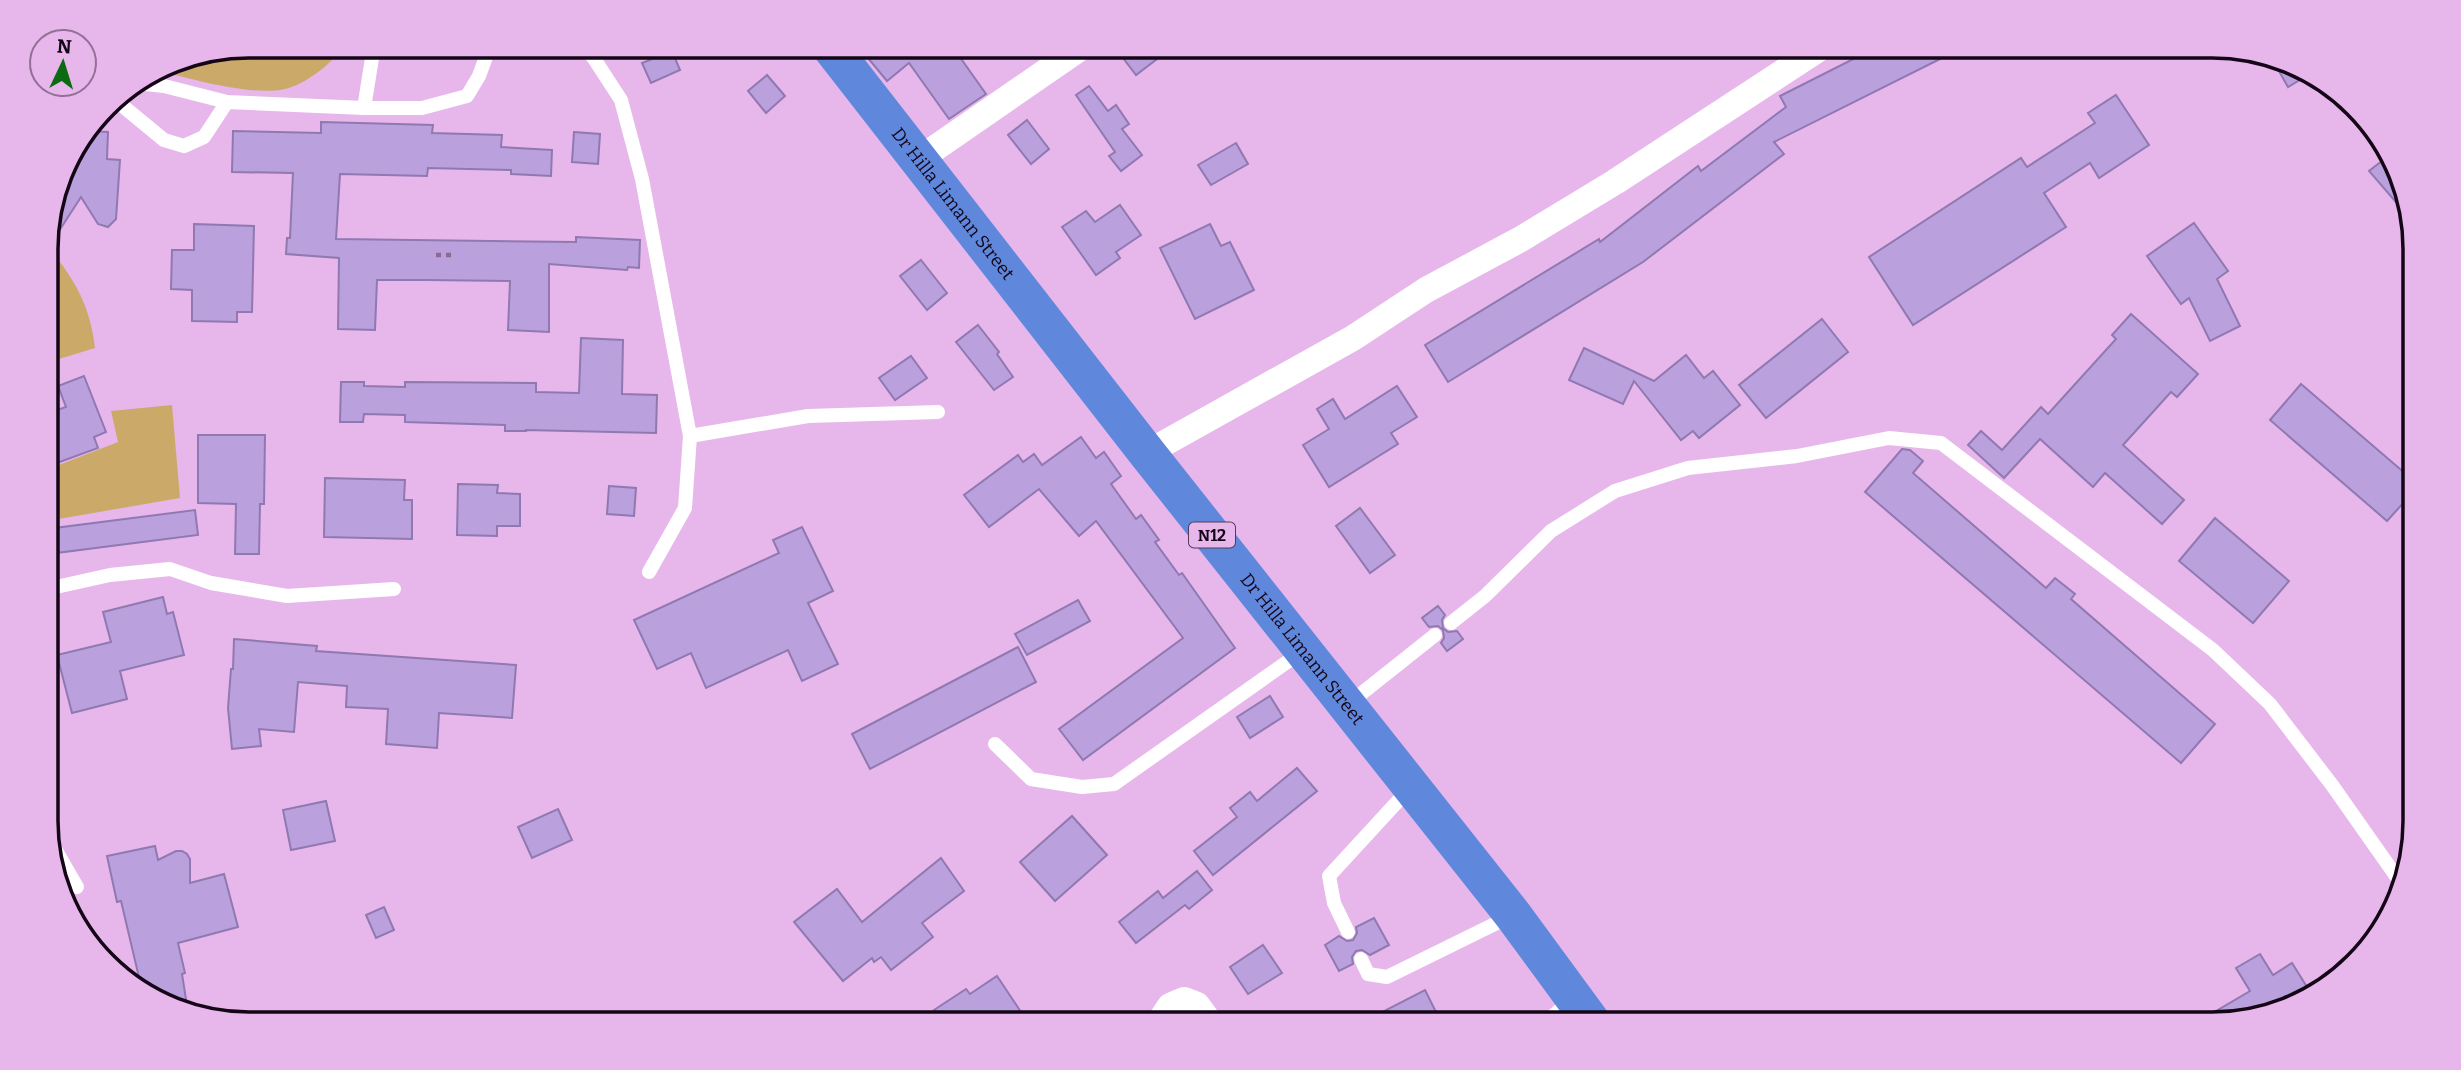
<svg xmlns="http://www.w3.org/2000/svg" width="2461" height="1070" font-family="Bitter,serif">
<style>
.green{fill:#cbaa69}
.building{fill:#baa1dd;stroke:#9078b1;stroke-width:2}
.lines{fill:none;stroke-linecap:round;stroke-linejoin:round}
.path{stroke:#8d6b90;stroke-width:4.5;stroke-dasharray:5 5;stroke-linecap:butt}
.lane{stroke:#fff;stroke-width:14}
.street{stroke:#fff;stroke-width:26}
.highway{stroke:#5f88dc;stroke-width:38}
.labels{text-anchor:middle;stroke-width:7;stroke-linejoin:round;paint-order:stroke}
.shield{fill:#e7b7eb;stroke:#543b57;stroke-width:2}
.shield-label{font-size:16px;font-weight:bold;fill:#150617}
.street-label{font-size:18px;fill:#150617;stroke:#e7b7eb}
.rim{fill:none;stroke:#150617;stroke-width:3.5}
</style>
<rect width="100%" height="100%" fill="#e7b7eb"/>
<!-- green -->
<g class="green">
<path d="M 249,46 L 344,46 C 332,63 310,81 289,88 C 256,98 191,79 157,70 L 171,61 Z"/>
<path d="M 46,243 C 74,280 89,301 95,348 L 46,363 Z"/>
<path d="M 172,405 L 180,498 L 47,521 L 46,470 L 118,442 L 111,411 Z"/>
</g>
<!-- building -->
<g class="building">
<path d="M 858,46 L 952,46 L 986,94 L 949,119 L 909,63 L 887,81 Z"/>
<path d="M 1132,46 L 1147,46 L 1157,59 L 1136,75 L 1120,54 Z"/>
<path d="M 1879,46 L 1966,46 L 1774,142 L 1784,154 L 1643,262 L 1448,382 L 1425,345 L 1599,239 L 1600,242 L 1698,166 L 1701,171 L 1786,107 L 1780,96 Z"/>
<path d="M 672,51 L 680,70 L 651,83 L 642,63 Z"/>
<path d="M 2271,57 L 2290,61 L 2308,75 L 2288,87 Z"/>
<path d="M 767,75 L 785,96 L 766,113 L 748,91 Z"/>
<path d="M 1089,86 L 1108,111 L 1116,105 L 1129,124 L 1122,129 L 1142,155 L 1121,171 L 1109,156 L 1115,152 L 1076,95 Z"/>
<path d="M 2116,95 L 2149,145 L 2099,178 L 2090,163 L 2044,193 L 2066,227 L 1913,325 L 1869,257 L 2021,158 L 2027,167 L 2095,123 L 2088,113 Z"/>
<path d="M 1027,120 L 1049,149 L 1031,164 L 1008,135 Z"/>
<path d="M 321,122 L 433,125 L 432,133 L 502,135 L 501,147 L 552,150 L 551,176 L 511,174 L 511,170 L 428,168 L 427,176 L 340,174 L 336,239 L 576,242 L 576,237 L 640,240 L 639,268 L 628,267 L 627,270 L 549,264 L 549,332 L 508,330 L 510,281 L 427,280 L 377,280 L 375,330 L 338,329 L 339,258 L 286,254 L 287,238 L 290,238 L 293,173 L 232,172 L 233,131 L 321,133 Z"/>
<path d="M 88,131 L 108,132 L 107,159 L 120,160 L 116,219 L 108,227 L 98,224 L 81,197 L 46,251 L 46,235 L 66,159 Z"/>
<path d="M 574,132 L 600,134 L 598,164 L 572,162 Z"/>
<path d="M 1236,143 L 1248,164 L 1211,185 L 1198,165 Z"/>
<path d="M 2387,157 L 2410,213 L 2407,215 L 2369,171 Z"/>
<path d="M 1120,205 L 1141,235 L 1116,252 L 1120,258 L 1096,275 L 1062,227 L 1086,211 L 1095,222 Z"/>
<path d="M 2194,223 L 2228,271 L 2217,279 L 2240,326 L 2210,341 L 2189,298 L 2181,304 L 2147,256 Z"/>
<path d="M 194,224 L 254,226 L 252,312 L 237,312 L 237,322 L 192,321 L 192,290 L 171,289 L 172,250 L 194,250 Z"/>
<path d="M 1210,224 L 1221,246 L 1230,242 L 1254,290 L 1195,319 L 1160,248 Z"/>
<path d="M 921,260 L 947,293 L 927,310 L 900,276 Z"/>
<path d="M 2131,314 L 2198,374 L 2177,397 L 2171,392 L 2123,445 L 2184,500 L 2162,524 L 2105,473 L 2093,487 L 2040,439 L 2004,478 L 1968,445 L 1981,431 L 2002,450 L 2041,407 L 2048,414 L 2116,339 L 2112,335 Z"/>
<path d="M 1822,319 L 1848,352 L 1766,418 L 1739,385 Z"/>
<path d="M 978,325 L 999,352 L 997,354 L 1013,377 L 994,390 L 956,342 Z"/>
<path d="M 581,338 L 623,340 L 622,394 L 657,395 L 656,433 L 526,430 L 526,431 L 505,431 L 505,425 L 405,422 L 405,415 L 364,414 L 363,422 L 340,422 L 341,382 L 364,382 L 364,386 L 405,387 L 405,382 L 536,383 L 536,392 L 579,393 Z"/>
<path d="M 1584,348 L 1654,381 L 1686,355 L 1704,378 L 1713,371 L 1740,405 L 1699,438 L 1693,431 L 1681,440 L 1634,381 L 1623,404 L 1569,380 Z"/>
<path d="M 911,356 L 927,378 L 895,400 L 879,378 Z"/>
<path d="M 84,376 L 106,432 L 94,437 L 98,448 L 46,467 L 46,414 L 66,407 L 58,386 Z"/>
<path d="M 2301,384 L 2414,481 L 2415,490 L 2387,521 L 2270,420 Z"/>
<path d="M 1397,386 L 1417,417 L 1391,433 L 1398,444 L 1329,487 L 1303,445 L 1329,429 L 1317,409 L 1333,399 L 1345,419 Z"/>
<path d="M 198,435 L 265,435 L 264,504 L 260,504 L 259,554 L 235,554 L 236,504 L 198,503 Z"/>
<path d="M 1081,437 L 1096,458 L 1104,452 L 1121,476 L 1111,484 L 1136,519 L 1141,515 L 1159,540 L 1155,542 L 1179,575 L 1182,573 L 1235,648 L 1083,760 L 1059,729 L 1183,638 L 1096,521 L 1079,536 L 1039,489 L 989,527 L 964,495 L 1018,455 L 1023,462 L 1034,454 L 1042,465 Z"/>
<path d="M 1902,449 L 1910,450 L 1923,461 L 1913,473 L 2046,588 L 2055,578 L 2075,594 L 2071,599 L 2215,724 L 2181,763 L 1865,492 Z"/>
<path d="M 325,478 L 405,480 L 404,500 L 412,500 L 412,539 L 324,537 Z"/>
<path d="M 458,484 L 498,485 L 497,493 L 520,494 L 520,526 L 497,526 L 497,536 L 457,535 Z"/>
<path d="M 609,486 L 636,488 L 634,516 L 607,514 Z"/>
<path d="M 1360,508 L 1395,555 L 1370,573 L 1336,526 Z"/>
<path d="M 195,510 L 198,535 L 48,554 L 47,529 Z"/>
<path d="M 2215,518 L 2289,581 L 2253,623 L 2179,561 Z"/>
<path d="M 802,527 L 833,591 L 808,603 L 838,664 L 802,681 L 788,650 L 706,688 L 691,653 L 657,669 L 634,620 L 779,553 L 773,540 Z"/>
<path d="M 163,597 L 167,614 L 173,612 L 184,655 L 120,671 L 127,699 L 72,713 L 57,655 L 111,642 L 103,612 Z"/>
<path d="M 1078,600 L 1090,621 L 1027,655 L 1015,634 Z"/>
<path d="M 1438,606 L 1445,615 L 1442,620 L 1443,628 L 1448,632 L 1457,631 L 1463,639 L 1447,651 L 1441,643 L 1444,638 L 1443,630 L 1438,626 L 1429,627 L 1422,618 Z"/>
<path d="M 234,639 L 317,646 L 316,651 L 516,665 L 512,718 L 439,713 L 437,748 L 386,744 L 388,709 L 346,707 L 347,686 L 298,682 L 294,732 L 259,729 L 261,746 L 232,749 L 228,708 L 231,669 L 233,669 Z"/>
<path d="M 1018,647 L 1036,682 L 870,769 L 852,734 Z"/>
<path d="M 1270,696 L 1283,717 L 1250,738 L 1237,717 Z"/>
<path d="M 1297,768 L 1317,791 L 1213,875 L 1194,851 L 1237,817 L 1230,808 L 1250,792 L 1257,801 Z"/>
<path d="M 326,801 L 335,841 L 291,850 L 283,810 Z"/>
<path d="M 558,809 L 572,840 L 532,858 L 518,827 Z"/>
<path d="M 1072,816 L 1107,855 L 1055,901 L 1020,862 Z"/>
<path d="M 155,846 L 158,860 L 176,851 L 182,851 L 187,854 L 190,859 L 190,883 L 224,874 L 238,927 L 178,943 L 185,973 L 182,974 L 188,1012 L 171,1009 L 141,986 L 121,901 L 117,902 L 107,856 Z"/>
<path d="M 941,858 L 964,891 L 922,923 L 933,937 L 891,970 L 881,957 L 874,962 L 872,958 L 843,981 L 794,922 L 837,889 L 862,922 Z"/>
<path d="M 1197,871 L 1212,890 L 1189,909 L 1185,905 L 1136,943 L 1119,922 L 1158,891 L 1163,898 Z"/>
<path d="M 384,907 L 394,930 L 376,938 L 366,915 Z"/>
<path d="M 1374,918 L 1389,945 L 1370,955 L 1362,950 L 1356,951 L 1352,957 L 1353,964 L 1339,971 L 1325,945 L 1339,936 L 1347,941 L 1353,940 L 1357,933 L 1356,927 Z"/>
<path d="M 1263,945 L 1282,973 L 1248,994 L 1230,967 Z"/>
<path d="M 2260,954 L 2273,975 L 2292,963 L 2312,995 L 2225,1024 L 2194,1024 L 2250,991 L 2236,968 Z"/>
<path d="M 997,976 L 1029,1024 L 943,1024 L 934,1010 L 966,989 L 970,994 Z"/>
<path d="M 1425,990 L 1439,1018 L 1427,1024 L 1359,1024 Z"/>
</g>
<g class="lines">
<!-- path -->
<path class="path" d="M 436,255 L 451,255"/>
<!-- lane -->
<g class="lane">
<path d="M 581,46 L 593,57 L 621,100 L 642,179 L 690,436 L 685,508 L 649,572"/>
<path d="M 136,83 L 164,86 L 227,102 L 364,108 L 422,108 L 467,96 L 479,76 L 490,46"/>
<path d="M 113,98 L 164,140 L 184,146 L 204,137 L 227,102"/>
<path d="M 364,108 L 374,46"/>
<path d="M 690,436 L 808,416 L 938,412"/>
<path d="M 47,589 L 110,575 L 170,569 L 211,583 L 287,596 L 394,589"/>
<path d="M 1451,623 L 1485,596 L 1551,531 L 1615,491 L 1688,468 L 1797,456 L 1889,438 L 1941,443 L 2213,650 L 2270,704 L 2332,785 L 2403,886"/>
<path d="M 1347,705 L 1435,635"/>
<path d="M 995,744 L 1031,779 L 1082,787 L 1114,784 L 1304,650"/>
<path d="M 47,835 L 77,887"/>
<path d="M 1348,932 L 1334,903 L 1329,876 L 1410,788"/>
<path d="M 1361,959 L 1368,974 L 1387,977 L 1511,916"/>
<path d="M 1543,1024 L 1572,1000"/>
</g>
<!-- street -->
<g class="street">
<path d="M 918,160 L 1083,46"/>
<path d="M 1147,453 L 1353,338 L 1426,290 L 1521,239 L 1615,182 L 1823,46"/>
<path d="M 1158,1024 L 1170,1006 L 1184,1000 L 1197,1005 L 1211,1024"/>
</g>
<!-- highway -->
<path class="highway" id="s1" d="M 830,46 L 1147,453 L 1513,915 L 1593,1024"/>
</g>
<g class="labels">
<!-- shield labels -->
<rect class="shield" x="1189" y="522.5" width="46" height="25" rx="5"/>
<g class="shield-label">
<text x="1212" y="541">N12</text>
</g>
<!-- street labels -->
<g class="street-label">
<text dy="6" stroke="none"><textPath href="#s1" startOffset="200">Dr Hilla Limann Street</textPath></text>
<text dy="6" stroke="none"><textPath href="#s1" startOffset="766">Dr Hilla Limann Street</textPath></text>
</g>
</g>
<!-- crop -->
<path d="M0 0H2461V1070H0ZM249 58H2212A191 191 0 0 1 2403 249V821A191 191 0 0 1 2212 1012H249A191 191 0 0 1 58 821V249A191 191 0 0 1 249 58Z" fill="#e7b7eb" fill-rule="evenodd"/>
<path class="rim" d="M249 58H2212A191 191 0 0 1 2403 249V821A191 191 0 0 1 2212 1012H249A191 191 0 0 1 58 821V249A191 191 0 0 1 249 58Z"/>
<!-- north arrow -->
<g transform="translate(63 63) rotate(4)"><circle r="33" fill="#e7b7eb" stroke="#937096" stroke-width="2"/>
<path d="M0-5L12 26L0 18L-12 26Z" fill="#0c6a13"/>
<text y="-10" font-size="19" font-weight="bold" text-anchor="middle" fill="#150617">N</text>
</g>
</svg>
